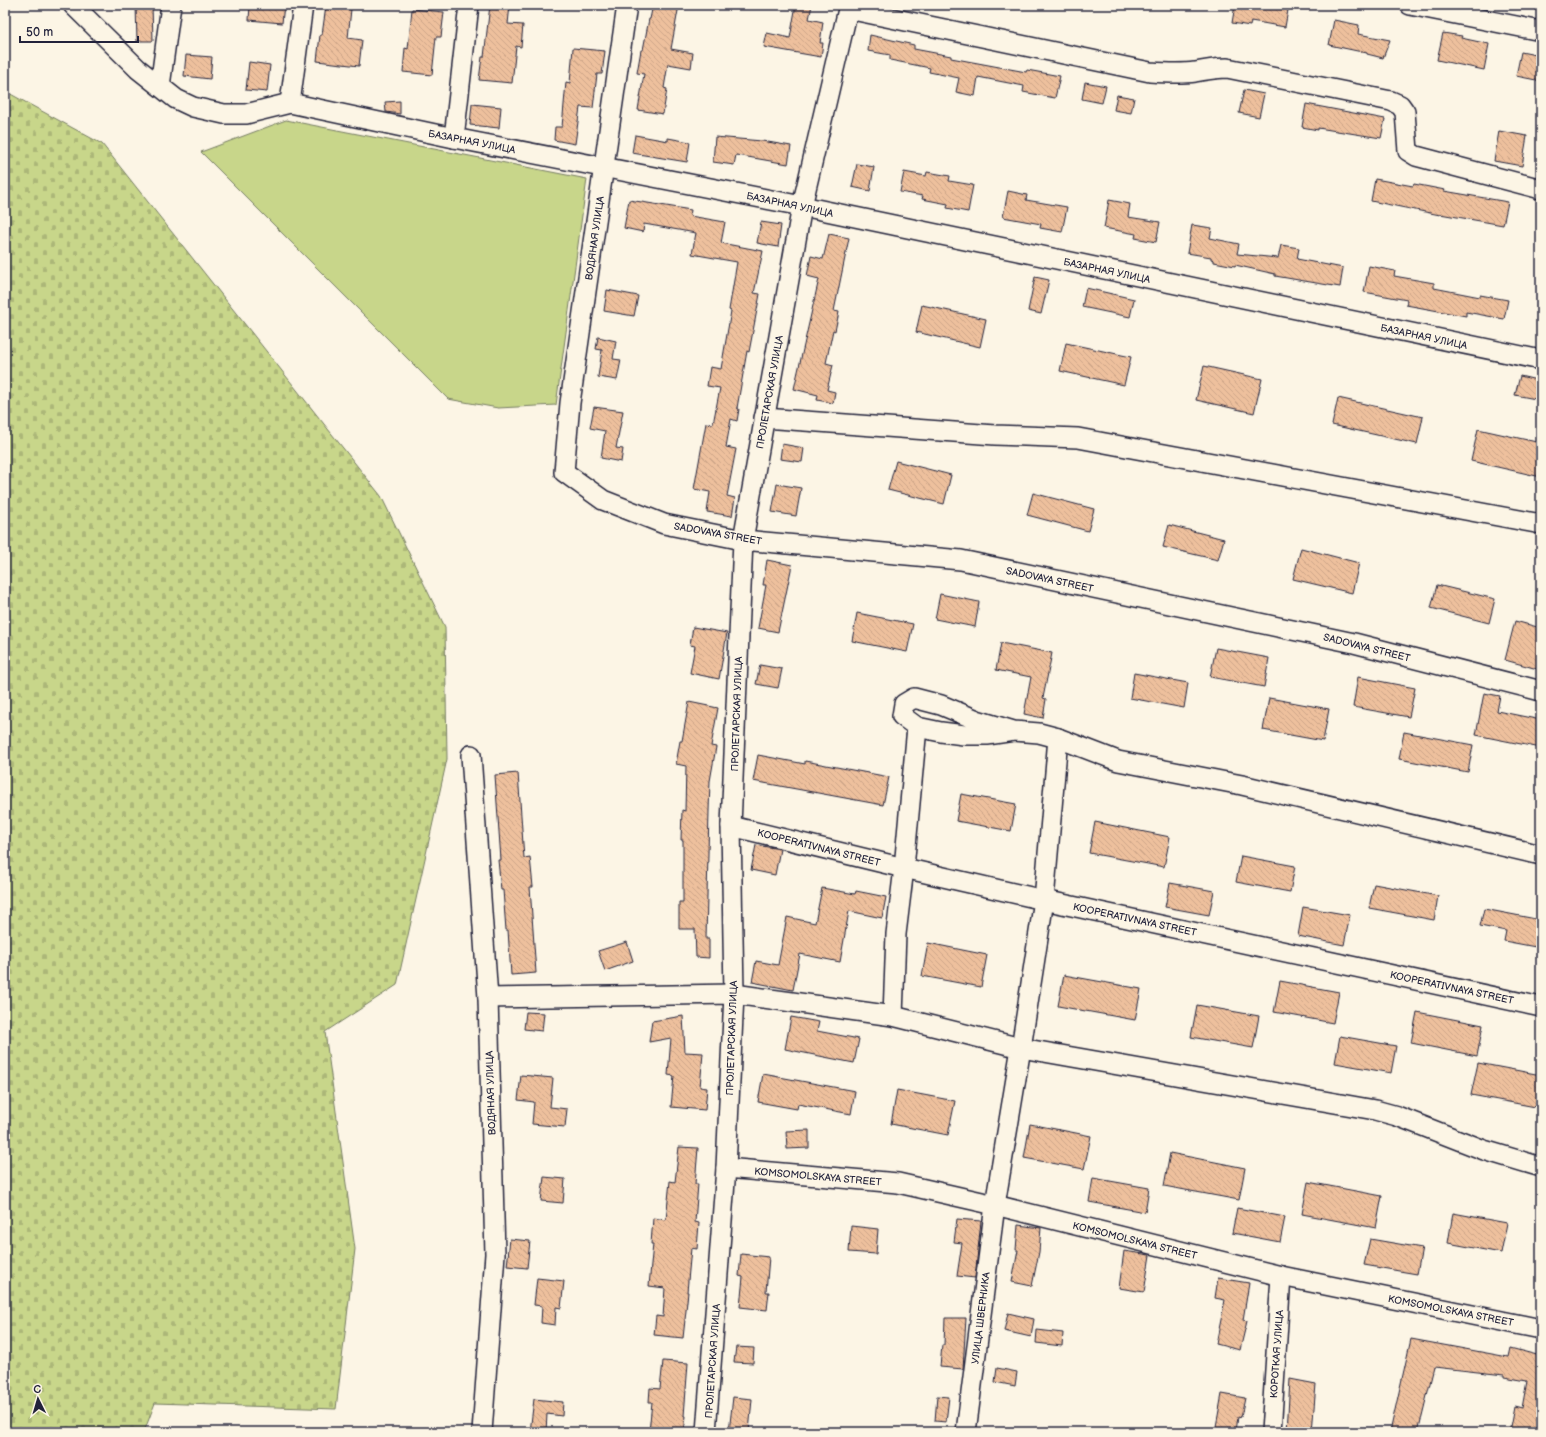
<svg xmlns="http://www.w3.org/2000/svg" width="1546" height="1437" font-family="'Balsamiq Sans',sans-serif">
<style>
.grass{fill:#c8d68a;stroke:#757c62}
.cemetery{fill:url(#cemetery-stones);stroke:#757c62}
.building{fill:url(#building-back-hatch);stroke:#22223b}
.lines{fill:none;stroke-linecap:round;stroke-linejoin:round}
.minor-casing{stroke:#22223b;stroke-width:22}
.minor{stroke:#fcf5e5;stroke-width:19}
.labels{text-anchor:middle;stroke-width:3;stroke-linejoin:round;paint-order:stroke}
.street-label{font-size:10px;fill:#22223b;stroke:#fcf5e5}
</style>
<defs>
<pattern id="cemetery-stones" width="16" height="16" patternUnits="userSpaceOnUse"><rect width="16" height="16" fill="#c8d68a"/><path d="M2 7V4a2 2 0 0 1 4 0v3zM10 15v-3a2 2 0 0 1 4 0v3z" fill="#acb778"/></pattern>
<pattern id="building-back-hatch" width="6" height="6" patternUnits="userSpaceOnUse"><rect width="6" height="6" fill="#eec09d"/><path d="M-1 5l2 2M0 0l6 6M5-1l2 2" fill="none" stroke="#cca588"/></pattern>
</defs>
<rect width="100%" height="100%" fill="#fcf5e5"/>
<filter id="ink" filterUnits="userSpaceOnUse"><feTurbulence type="fractalNoise" baseFrequency=".025" numOctaves="2"/><feDisplacementMap in="SourceGraphic" scale="8" xChannelSelector="R" yChannelSelector="G"/><feConvolveMatrix kernelMatrix="1 2 1 2 8 2 1 2 1" color-interpolation-filters="sRGB"/></filter>
<g filter="url(#ink)">
<!-- grass -->
<path class="grass" d="M 286,120 L 587,179 L 556,405 L 498,408 L 448,399 L 201,152 Z"/>
<!-- cemetery -->
<path class="cemetery" d="M 5,91 L 102,144 L 381,496 L 445,627 L 447,759 L 397,985 L 325,1032 L 355,1249 L 336,1409 L 155,1403 L 144,1432 L 5,1432 Z"/>
<!-- building -->
<g class="building">
<path d="M 136,5 L 152,5 L 153,41 L 137,41 Z"/>
<path d="M 250,5 L 284,5 L 282,23 L 249,20 Z"/>
<path d="M 490,5 L 510,5 L 508,24 L 523,25 L 521,47 L 516,46 L 512,83 L 479,80 L 482,57 L 484,57 Z"/>
<path d="M 653,5 L 679,5 L 671,49 L 693,53 L 691,68 L 668,64 L 664,88 L 667,89 L 663,114 L 638,110 L 644,74 L 637,73 L 641,50 L 643,50 L 649,19 L 650,19 Z"/>
<path d="M 796,5 L 812,5 L 809,19 L 823,22 L 820,43 L 823,43 L 821,57 L 764,47 L 767,33 L 790,38 Z"/>
<path d="M 1235,5 L 1261,5 L 1288,10 L 1285,27 L 1251,21 L 1250,26 L 1232,23 Z"/>
<path d="M 326,6 L 351,9 L 348,38 L 362,40 L 359,66 L 317,61 L 320,35 L 322,35 Z"/>
<path d="M 412,9 L 444,12 L 441,37 L 436,37 L 432,75 L 403,72 L 405,48 L 408,49 Z"/>
<path d="M 1334,20 L 1359,25 L 1358,34 L 1390,40 L 1383,58 L 1367,54 L 1367,53 L 1329,45 Z"/>
<path d="M 1443,33 L 1462,36 L 1461,38 L 1489,44 L 1484,70 L 1437,60 Z"/>
<path d="M 870,35 L 914,45 L 914,49 L 951,56 L 951,58 L 1026,72 L 1027,70 L 1060,76 L 1055,98 L 1023,92 L 1024,86 L 978,77 L 975,96 L 956,92 L 959,78 L 929,72 L 930,68 L 890,60 L 890,55 L 868,51 Z"/>
<path d="M 573,48 L 605,51 L 602,74 L 597,74 L 593,108 L 580,107 L 575,144 L 554,140 L 555,127 L 562,127 L 566,82 L 570,83 Z"/>
<path d="M 1521,52 L 1541,56 L 1541,81 L 1516,76 Z"/>
<path d="M 186,55 L 212,57 L 210,79 L 184,76 Z"/>
<path d="M 249,62 L 270,65 L 267,92 L 246,90 Z"/>
<path d="M 1085,82 L 1106,86 L 1102,103 L 1082,99 Z"/>
<path d="M 1244,90 L 1264,94 L 1259,117 L 1239,113 Z"/>
<path d="M 1117,95 L 1134,98 L 1131,113 L 1114,110 Z"/>
<path d="M 400,101 L 400,114 L 386,112 L 385,102 Z"/>
<path d="M 472,104 L 501,107 L 499,128 L 470,125 Z"/>
<path d="M 1306,104 L 1385,119 L 1381,138 L 1318,128 L 1318,130 L 1302,127 Z"/>
<path d="M 1499,131 L 1527,136 L 1522,166 L 1494,161 Z"/>
<path d="M 635,135 L 668,141 L 668,138 L 690,142 L 687,162 L 632,153 Z"/>
<path d="M 715,137 L 762,141 L 791,146 L 788,164 L 736,155 L 734,165 L 713,162 Z"/>
<path d="M 857,164 L 874,167 L 870,191 L 852,187 Z"/>
<path d="M 904,172 L 926,176 L 927,172 L 950,176 L 949,181 L 973,185 L 968,212 L 947,208 L 948,204 L 922,199 L 923,196 L 900,192 Z"/>
<path d="M 1375,179 L 1413,186 L 1414,184 L 1445,190 L 1444,191 L 1508,202 L 1503,225 L 1440,214 L 1440,215 L 1371,201 Z"/>
<path d="M 1008,191 L 1027,195 L 1026,200 L 1067,207 L 1062,232 L 1040,228 L 1041,224 L 1003,217 Z"/>
<path d="M 629,200 L 691,210 L 690,216 L 725,222 L 721,243 L 763,251 L 754,293 L 760,294 L 749,352 L 747,351 L 737,408 L 739,409 L 737,421 L 731,419 L 726,447 L 736,449 L 727,496 L 735,498 L 732,516 L 707,512 L 710,492 L 694,489 L 706,423 L 713,424 L 720,388 L 707,386 L 710,367 L 721,369 L 731,311 L 729,310 L 737,262 L 692,254 L 696,233 L 644,224 L 643,232 L 624,228 Z"/>
<path d="M 1109,200 L 1130,204 L 1128,217 L 1160,222 L 1156,242 L 1135,238 L 1136,234 L 1104,228 Z"/>
<path d="M 761,222 L 781,225 L 778,247 L 757,243 Z"/>
<path d="M 1192,225 L 1212,228 L 1210,238 L 1239,244 L 1237,254 L 1278,258 L 1281,245 L 1299,248 L 1297,259 L 1343,268 L 1340,287 L 1275,276 L 1275,274 L 1235,265 L 1235,266 L 1214,262 L 1214,260 L 1211,259 L 1211,257 L 1187,253 Z"/>
<path d="M 829,234 L 849,238 L 834,311 L 839,312 L 835,331 L 833,330 L 826,363 L 833,365 L 827,390 L 835,392 L 833,403 L 817,400 L 818,395 L 794,389 L 819,279 L 807,276 L 811,256 L 823,259 Z"/>
<path d="M 1369,266 L 1395,271 L 1394,276 L 1434,283 L 1434,288 L 1480,297 L 1480,295 L 1508,300 L 1504,319 L 1466,312 L 1466,316 L 1406,305 L 1407,300 L 1364,292 Z"/>
<path d="M 1035,277 L 1049,280 L 1041,314 L 1028,311 Z"/>
<path d="M 1086,288 L 1134,299 L 1130,317 L 1082,307 Z"/>
<path d="M 607,290 L 638,296 L 634,316 L 604,311 Z"/>
<path d="M 922,305 L 986,319 L 980,347 L 916,332 Z"/>
<path d="M 598,337 L 616,341 L 613,359 L 621,360 L 617,380 L 598,377 L 602,350 L 596,349 Z"/>
<path d="M 1066,343 L 1131,357 L 1124,385 L 1060,371 Z"/>
<path d="M 1204,366 L 1262,379 L 1254,413 L 1196,400 Z"/>
<path d="M 1520,376 L 1541,381 L 1541,400 L 1515,395 Z"/>
<path d="M 1338,398 L 1423,417 L 1417,444 L 1332,425 Z"/>
<path d="M 594,407 L 623,411 L 616,448 L 623,449 L 621,462 L 601,458 L 605,431 L 590,428 Z"/>
<path d="M 1478,429 L 1541,443 L 1541,477 L 1471,461 Z"/>
<path d="M 782,444 L 804,448 L 802,462 L 780,459 Z"/>
<path d="M 896,461 L 951,475 L 944,504 L 888,490 Z"/>
<path d="M 777,484 L 801,488 L 796,516 L 772,512 Z"/>
<path d="M 1033,493 L 1094,509 L 1088,531 L 1027,515 Z"/>
<path d="M 1169,525 L 1224,539 L 1218,560 L 1163,547 Z"/>
<path d="M 1301,548 L 1359,563 L 1352,593 L 1293,579 Z"/>
<path d="M 767,560 L 792,565 L 778,632 L 758,628 L 766,585 L 763,585 Z"/>
<path d="M 1437,585 L 1495,599 L 1489,623 L 1431,608 Z"/>
<path d="M 940,594 L 979,602 L 975,627 L 935,619 Z"/>
<path d="M 857,613 L 913,624 L 907,652 L 852,641 Z"/>
<path d="M 1515,621 L 1541,628 L 1541,670 L 1505,660 Z"/>
<path d="M 693,627 L 727,633 L 719,679 L 690,673 L 695,646 L 690,645 Z"/>
<path d="M 1001,643 L 1052,653 L 1043,698 L 1046,699 L 1043,718 L 1024,714 L 1031,677 L 996,670 Z"/>
<path d="M 1216,648 L 1269,658 L 1264,687 L 1210,677 Z"/>
<path d="M 760,665 L 782,669 L 778,688 L 756,684 Z"/>
<path d="M 1134,673 L 1188,683 L 1184,708 L 1130,698 Z"/>
<path d="M 1358,677 L 1415,688 L 1409,717 L 1353,707 Z"/>
<path d="M 1484,693 L 1500,696 L 1497,711 L 1541,720 L 1541,748 L 1476,735 Z"/>
<path d="M 1269,698 L 1329,709 L 1323,741 L 1263,730 Z"/>
<path d="M 689,702 L 718,708 L 711,746 L 716,747 L 710,781 L 709,811 L 706,939 L 709,939 L 709,958 L 696,957 L 695,929 L 679,929 L 679,902 L 683,902 L 683,840 L 681,840 L 682,810 L 685,811 L 686,766 L 676,764 L 680,741 L 682,741 Z"/>
<path d="M 1404,732 L 1473,745 L 1468,772 L 1399,759 Z"/>
<path d="M 758,755 L 805,764 L 805,761 L 889,777 L 883,805 L 753,781 Z"/>
<path d="M 518,773 L 524,858 L 530,857 L 533,887 L 530,887 L 536,973 L 511,975 L 508,930 L 506,930 L 503,890 L 501,890 L 498,860 L 501,860 L 495,775 Z"/>
<path d="M 961,794 L 1016,804 L 1011,831 L 956,821 Z"/>
<path d="M 1095,822 L 1170,837 L 1164,867 L 1089,853 Z"/>
<path d="M 756,845 L 780,849 L 775,875 L 751,870 Z"/>
<path d="M 1241,856 L 1295,866 L 1290,892 L 1236,882 Z"/>
<path d="M 1170,883 L 1214,891 L 1209,915 L 1165,907 Z"/>
<path d="M 1374,884 L 1438,896 L 1434,920 L 1369,908 Z"/>
<path d="M 822,888 L 855,894 L 856,891 L 886,897 L 882,918 L 849,911 L 840,962 L 800,954 L 793,990 L 752,982 L 756,961 L 778,965 L 787,917 L 815,923 Z"/>
<path d="M 1303,907 L 1350,915 L 1344,945 L 1298,936 Z"/>
<path d="M 1484,909 L 1541,920 L 1541,948 L 1504,941 L 1506,931 L 1480,926 Z"/>
<path d="M 627,942 L 633,961 L 605,971 L 598,951 Z"/>
<path d="M 928,943 L 987,955 L 981,987 L 922,976 Z"/>
<path d="M 1064,975 L 1141,989 L 1135,1020 L 1058,1006 Z"/>
<path d="M 1280,981 L 1339,992 L 1333,1023 L 1274,1012 Z"/>
<path d="M 1197,1005 L 1259,1016 L 1253,1048 L 1191,1037 Z"/>
<path d="M 526,1012 L 544,1013 L 542,1031 L 524,1029 Z"/>
<path d="M 1417,1012 L 1483,1025 L 1477,1056 L 1411,1043 Z"/>
<path d="M 683,1016 L 685,1052 L 703,1053 L 700,1087 L 707,1088 L 705,1110 L 671,1107 L 674,1076 L 668,1075 L 671,1038 L 649,1042 L 652,1021 Z"/>
<path d="M 791,1017 L 819,1022 L 817,1031 L 859,1039 L 854,1063 L 785,1049 Z"/>
<path d="M 1340,1036 L 1396,1046 L 1391,1073 L 1335,1063 Z"/>
<path d="M 1478,1063 L 1541,1075 L 1541,1108 L 1471,1095 Z"/>
<path d="M 763,1074 L 855,1091 L 851,1114 L 798,1104 L 797,1109 L 758,1102 Z"/>
<path d="M 521,1075 L 553,1078 L 550,1107 L 567,1109 L 565,1127 L 532,1124 L 534,1102 L 518,1100 Z"/>
<path d="M 897,1090 L 955,1101 L 948,1135 L 891,1124 Z"/>
<path d="M 1030,1124 L 1091,1136 L 1084,1169 L 1024,1158 Z"/>
<path d="M 809,1130 L 809,1148 L 787,1149 L 786,1131 Z"/>
<path d="M 679,1147 L 698,1148 L 695,1184 L 698,1184 L 695,1222 L 699,1223 L 697,1249 L 691,1248 L 687,1292 L 688,1292 L 683,1338 L 654,1335 L 656,1316 L 663,1317 L 665,1288 L 649,1286 L 653,1244 L 651,1244 L 653,1218 L 666,1220 L 670,1181 L 675,1182 Z"/>
<path d="M 1170,1153 L 1245,1168 L 1239,1200 L 1164,1186 Z"/>
<path d="M 544,1177 L 565,1179 L 563,1203 L 541,1201 Z"/>
<path d="M 1093,1178 L 1149,1188 L 1145,1212 L 1089,1202 Z"/>
<path d="M 1308,1182 L 1382,1196 L 1376,1228 L 1302,1214 Z"/>
<path d="M 1237,1208 L 1285,1217 L 1280,1242 L 1232,1233 Z"/>
<path d="M 1453,1213 L 1507,1223 L 1501,1253 L 1448,1243 Z"/>
<path d="M 957,1219 L 981,1221 L 975,1278 L 957,1276 L 962,1243 L 954,1242 Z"/>
<path d="M 1018,1225 L 1041,1228 L 1039,1252 L 1032,1286 L 1012,1282 L 1018,1250 L 1016,1250 Z"/>
<path d="M 851,1226 L 878,1229 L 876,1254 L 849,1252 Z"/>
<path d="M 510,1239 L 530,1241 L 527,1268 L 507,1266 Z"/>
<path d="M 1370,1239 L 1422,1248 L 1417,1274 L 1364,1265 Z"/>
<path d="M 1124,1251 L 1150,1255 L 1144,1292 L 1119,1288 Z"/>
<path d="M 741,1254 L 769,1257 L 766,1292 L 769,1292 L 767,1310 L 740,1307 L 743,1277 L 739,1276 Z"/>
<path d="M 537,1278 L 564,1281 L 561,1308 L 556,1307 L 555,1325 L 541,1323 L 542,1306 L 534,1305 Z"/>
<path d="M 1218,1278 L 1249,1283 L 1243,1320 L 1247,1321 L 1240,1350 L 1216,1344 L 1225,1300 L 1215,1298 Z"/>
<path d="M 1008,1313 L 1034,1319 L 1031,1337 L 1004,1331 Z"/>
<path d="M 945,1318 L 966,1318 L 963,1369 L 940,1367 L 942,1345 L 944,1345 Z"/>
<path d="M 1037,1330 L 1063,1333 L 1062,1346 L 1036,1343 Z"/>
<path d="M 1411,1339 L 1508,1357 L 1510,1348 L 1541,1356 L 1541,1432 L 1509,1432 L 1514,1406 L 1522,1408 L 1527,1381 L 1504,1377 L 1504,1375 L 1434,1367 L 1418,1432 L 1390,1432 Z"/>
<path d="M 736,1347 L 754,1348 L 753,1363 L 734,1362 Z"/>
<path d="M 663,1361 L 688,1363 L 684,1416 L 686,1416 L 684,1432 L 649,1432 L 652,1402 L 649,1402 L 650,1388 L 660,1389 Z"/>
<path d="M 997,1368 L 1017,1372 L 1015,1386 L 995,1382 Z"/>
<path d="M 1290,1379 L 1316,1384 L 1312,1432 L 1287,1432 Z"/>
<path d="M 1222,1394 L 1245,1398 L 1241,1417 L 1238,1416 L 1236,1432 L 1215,1432 Z"/>
<path d="M 937,1396 L 949,1397 L 946,1422 L 935,1421 Z"/>
<path d="M 733,1397 L 752,1399 L 749,1432 L 729,1432 Z"/>
<path d="M 534,1399 L 563,1402 L 562,1416 L 547,1414 L 546,1432 L 530,1432 Z"/>
</g>
<g class="lines">
<defs>
<g id="minor">
<path d="M 73,5 L 138,69 L 176,99 L 193,107 L 224,114 L 246,114 L 290,103 L 454,138 L 802,206 L 1541,360"/>
<path d="M 627,5 L 570,403 L 564,472 L 603,500 L 664,524 L 743,540 L 961,560 L 1354,643 L 1541,691"/>
<path d="M 1410,5 L 1541,31"/>
<path d="M 848,9 L 1150,72 C 1165,73 1181,74 1195,72 C 1207,70 1215,68 1227,68 L 1391,101 L 1400,105 L 1405,112 L 1408,151 L 1416,156 L 1541,189"/>
<path d="M 160,86 L 171,5"/>
<path d="M 290,103 L 303,5"/>
<path d="M 454,138 L 469,5"/>
<path d="M 764,418 L 995,435 L 1078,438 L 1541,524"/>
<path d="M 1014,731 L 977,720 L 941,705 L 914,698 L 904,704 L 902,716 L 917,727 L 941,732 L 964,735 L 987,735 L 1014,731 L 1039,733 L 1058,738 L 1118,761 L 1242,785 L 1541,855"/>
<path d="M 471,755 L 488,998 L 495,1254 L 482,1432"/>
<path d="M 731,826 L 904,868 L 1044,900 L 1541,1007"/>
<path d="M 488,998 L 734,994 L 893,1016 L 1021,1048 L 1375,1110 L 1397,1116 L 1484,1150 L 1541,1167"/>
<path d="M 893,1016 L 896,934 L 904,868 L 917,727"/>
<path d="M 726,1168 L 898,1183 L 995,1205 L 1281,1276 L 1541,1329"/>
<path d="M 706,1432 L 726,1168 L 734,994 L 731,826 L 743,540 L 802,206 L 849,5"/>
<path d="M 966,1432 L 995,1205 L 1021,1048 L 1044,900 L 1058,738"/>
<path d="M 1271,1432 L 1281,1276"/>
</g>
</defs>
<!-- minor casing -->
<use href="#minor" class="minor-casing"/>
<!-- minor -->
<use href="#minor" class="minor"/>
</g>
</g>
<g class="labels">
<!-- street labels -->
<g class="street-label">
<text transform="translate(472 141) rotate(11)" y="4">БАЗАРНАЯ УЛИЦА</text>
<text transform="translate(790 204) rotate(12)" y="4">БАЗАРНАЯ УЛИЦА</text>
<text transform="translate(594 238) rotate(-82)" y="4">ВОДЯНАЯ УЛИЦА</text>
<text transform="translate(1107 270) rotate(12)" y="4">БАЗАРНАЯ УЛИЦА</text>
<text transform="translate(1424 336) rotate(12)" y="4">БАЗАРНАЯ УЛИЦА</text>
<text transform="translate(769 392) rotate(-80)" y="4">ПРОЛЕТАРСКАЯ УЛИЦА</text>
<text transform="translate(718 533) rotate(10)" y="4">SADOVAYA STREET</text>
<text transform="translate(1050 579) rotate(12)" y="4">SADOVAYA STREET</text>
<text transform="translate(1367 647) rotate(14)" y="4">SADOVAYA STREET</text>
<text transform="translate(736 714) rotate(-88)" y="4">ПРОЛЕТАРСКАЯ УЛИЦА</text>
<text transform="translate(819 847) rotate(14)" y="4">KOOPERATIVNAYA STREET</text>
<text transform="translate(1135 919) rotate(12)" y="4">KOOPERATIVNAYA STREET</text>
<text transform="translate(1452 987) rotate(12)" y="4">KOOPERATIVNAYA STREET</text>
<text transform="translate(731 1038) rotate(-88)" y="4">ПРОЛЕТАРСКАЯ УЛИЦА</text>
<text transform="translate(490 1093) rotate(-92)" y="4">ВОДЯНАЯ УЛИЦА</text>
<text transform="translate(818 1176) rotate(5)" y="4">KOMSOMOLSKAYA STREET</text>
<text transform="translate(1135 1240) rotate(14)" y="4">KOMSOMOLSKAYA STREET</text>
<text transform="translate(1451 1310) rotate(11)" y="4">KOMSOMOLSKAYA STREET</text>
<text transform="translate(980 1318) rotate(-83)" y="4">УЛИЦА ШВЕРНИКА</text>
<text transform="translate(1276 1354) rotate(-86)" y="4">КОРОТКАЯ УЛИЦА</text>
<text transform="translate(712 1361) rotate(-86)" y="4">ПРОЛЕТАРСКАЯ УЛИЦА</text>
</g>
</g>
<!-- margin -->
<rect width="1546" height="1437" fill="none" stroke="#fcf5e5" stroke-width="20"/>
<rect x="10" y="10" width="1526" height="1417" fill="none" stroke="#22223b" stroke-width="1.5" filter="url(#ink)"/>
<!-- north arrow -->
<g transform="translate(38 1399) rotate(355)" stroke="#fcf5e5" stroke-width="3" paint-order="stroke">
<path d="M0-3L7 15L0 10L-7 15Z" fill="#22223b"/>
<text y="-6" font-size="11" font-weight="bold" text-anchor="middle" fill="#22223b">С</text>
</g>
<!-- scale -->
<path d="M20 36v6h118v-6" fill="none" stroke="#22223b" stroke-width="2"/>
<text x="26" y="36" font-size="12" fill="#22223b" stroke="#fcf5e5" stroke-width="3" paint-order="stroke">50 m</text>
</svg>
